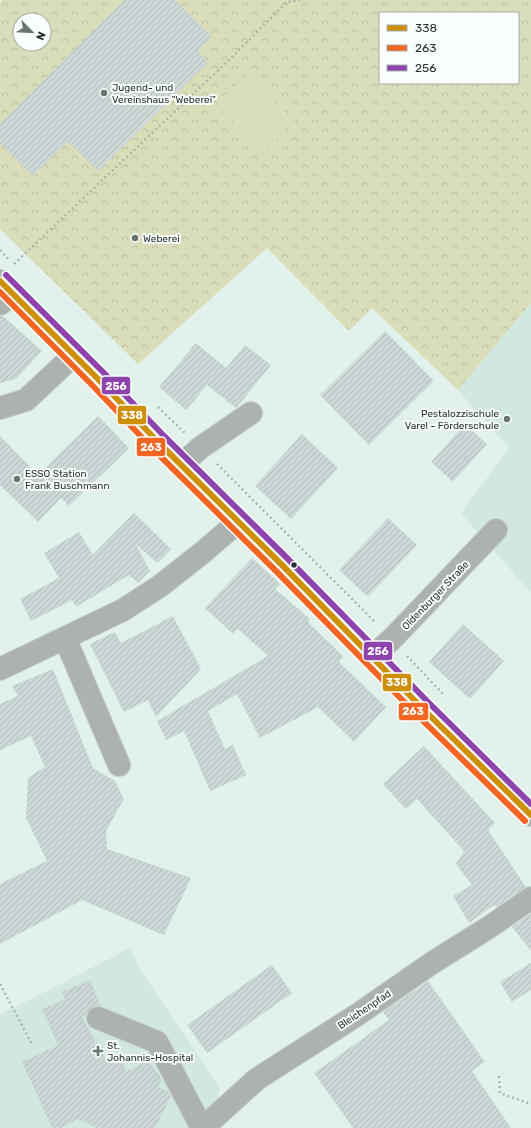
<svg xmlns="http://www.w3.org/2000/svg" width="531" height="1128" font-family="Rubik,sans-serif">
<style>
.built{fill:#d0e8e0}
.forest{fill:url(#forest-crowns);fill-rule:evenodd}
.pitch{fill:#daddba}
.building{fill:url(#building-hatch)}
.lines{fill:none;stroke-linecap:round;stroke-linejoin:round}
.minor-casing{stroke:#c2cec9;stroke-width:24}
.major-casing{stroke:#c2cec9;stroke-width:24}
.path{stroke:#adb4b0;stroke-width:2.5;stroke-dasharray:2 3;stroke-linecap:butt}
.minor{stroke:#aeb2af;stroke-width:22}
.major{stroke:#adb5b0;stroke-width:22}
.bus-1-casing{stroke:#fafffd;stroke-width:9}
.bus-2-casing{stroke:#fafffd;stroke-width:9}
.bus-3-casing{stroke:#fafffd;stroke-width:9}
.bus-1{stroke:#ce8f09;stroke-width:6}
.bus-2{stroke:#f26522;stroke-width:6}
.bus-3{stroke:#8e44ad;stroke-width:6}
.poi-dot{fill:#697571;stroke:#fafffd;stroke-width:1.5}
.bus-dot{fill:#28322f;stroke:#fafffd;stroke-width:1.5}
.labels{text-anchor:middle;stroke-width:4;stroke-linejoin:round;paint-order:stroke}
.poi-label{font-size:10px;fill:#28322f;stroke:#fafffd;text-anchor:start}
.street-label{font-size:10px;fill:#28322f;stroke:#fafffd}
.line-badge{stroke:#fafffd;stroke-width:1.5}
.badge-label{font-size:11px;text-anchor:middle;font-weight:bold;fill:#fff}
</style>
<defs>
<pattern id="forest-crowns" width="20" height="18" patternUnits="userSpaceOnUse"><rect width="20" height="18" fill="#daddba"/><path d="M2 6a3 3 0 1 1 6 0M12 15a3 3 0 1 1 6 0" fill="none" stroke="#bbbea0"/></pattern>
<pattern id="building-hatch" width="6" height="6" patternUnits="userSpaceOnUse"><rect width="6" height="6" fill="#ccd8d7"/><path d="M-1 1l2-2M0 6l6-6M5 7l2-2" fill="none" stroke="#afbab9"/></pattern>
</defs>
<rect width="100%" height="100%" fill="#e3f1ec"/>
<!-- built -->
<g class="built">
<path d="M 531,303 L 531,593 L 461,513 L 509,448 L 458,390 Z"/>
<path d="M 130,948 L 138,966 L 220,1088 L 211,1128 L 0,1128 L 0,1015 Z"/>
</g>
<!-- forest -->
<path class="forest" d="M 3,0 L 531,0 L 531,303 L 458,390 L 372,308 L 349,331 L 267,248 L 138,364 L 0,229 L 0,3 ZM 380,13 L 518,13 L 518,83 L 380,83 ZM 20,20 L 44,20 L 44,44 L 20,44 Z"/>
<!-- pitch -->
<path class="pitch" d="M 247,74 L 294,121 L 263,152 L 217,104 Z"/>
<!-- building -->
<g class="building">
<path d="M 125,0 L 175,0 L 212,37 L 197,51 L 208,62 L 98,171 L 68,141 L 33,176 L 0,143 L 0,124 Z"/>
<path d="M 0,316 L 3,316 L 42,351 L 16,379 L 0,383 Z"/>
<path d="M 385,331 L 434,381 L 369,445 L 320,395 Z"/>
<path d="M 196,343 L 226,368 L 245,345 L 271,365 L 236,408 L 207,385 L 186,410 L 159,387 Z"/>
<path d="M 98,416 L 129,448 L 69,506 L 61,498 L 38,522 L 0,485 L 0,436 L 38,475 Z"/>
<path d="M 465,424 L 487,444 L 453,482 L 431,462 Z"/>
<path d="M 302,434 L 338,468 L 291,519 L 255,486 Z"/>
<path d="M 134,513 L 171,549 L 157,563 L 136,544 L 150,571 L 138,583 L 129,575 L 76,607 L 72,600 L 31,621 L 20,599 L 59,578 L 44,553 L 79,532 L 93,555 Z"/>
<path d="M 388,518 L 417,545 L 368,597 L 339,570 Z"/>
<path d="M 252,558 L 280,584 L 275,589 L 310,619 L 308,622 L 344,657 L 339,662 L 386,707 L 354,742 L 318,707 L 260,738 L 237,694 L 208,711 L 225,749 L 233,745 L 246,775 L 210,791 L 184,731 L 166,740 L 157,721 L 268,656 L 238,629 L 233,634 L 205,608 Z"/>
<path d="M 173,616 L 201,669 L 156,717 L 148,700 L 124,712 L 90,644 L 115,632 L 121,643 Z"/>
<path d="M 463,624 L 504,661 L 470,699 L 429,662 Z"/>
<path d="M 53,669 L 93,768 L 115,781 L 124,799 L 106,831 L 107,849 L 191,878 L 164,935 L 82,900 L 0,944 L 0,884 L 47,861 L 26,818 L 28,778 L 45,767 L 31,736 L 0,750 L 0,704 L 18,696 L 12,686 Z"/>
<path d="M 424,746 L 495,823 L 488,830 L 526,887 L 496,907 L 494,905 L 469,923 L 453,896 L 472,885 L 456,864 L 464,851 L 417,799 L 406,809 L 383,784 Z"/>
<path d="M 531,913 L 531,951 L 512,927 Z"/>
<path d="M 531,963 L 531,990 L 512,1002 L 500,982 Z"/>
<path d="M 272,965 L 292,993 L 207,1053 L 187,1025 Z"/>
<path d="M 90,980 L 101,1006 L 96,1006 L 91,1008 L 86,1015 L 82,1017 L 109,1065 L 121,1059 L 126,1072 L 148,1060 L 162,1079 L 158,1087 L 169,1092 L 171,1096 L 155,1128 L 98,1128 L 78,1119 L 60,1128 L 52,1128 L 22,1062 L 58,1045 L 42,1009 L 65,999 L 62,992 Z"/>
<path d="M 428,981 L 485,1062 L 472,1071 L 511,1128 L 353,1128 L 314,1073 L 389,1020 L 383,1012 Z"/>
</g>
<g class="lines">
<defs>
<g id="minor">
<path d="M 0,304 L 13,293"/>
<path d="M 0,408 L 26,400 L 74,355"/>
<path d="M 181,465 L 200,448 L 251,413"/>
<path d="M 65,638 L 119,765"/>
<path d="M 372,657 L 392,639 L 496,530"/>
<path d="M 0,669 L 123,610 L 160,586 L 202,553 L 238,522"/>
<path d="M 98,1018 L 157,1042 L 202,1128"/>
<path d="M 203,1128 L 257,1079 L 357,1015 L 432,963 L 491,926 L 531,898"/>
</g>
<path id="major" d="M 0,281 L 98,379 L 158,442 L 281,564 L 422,708 L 531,815"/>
</defs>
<!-- minor casing -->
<use href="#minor" class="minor-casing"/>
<!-- major casing -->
<use href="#major" class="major-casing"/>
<!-- path -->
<g class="path">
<path d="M 0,250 L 9,260"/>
<path d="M 14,264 L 229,60 L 287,2 L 300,0"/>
<path d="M 158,407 L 185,433"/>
<path d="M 217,464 L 376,623"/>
<path d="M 407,656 L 443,694"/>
<path d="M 0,984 L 33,1046"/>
<path d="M 499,1076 L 500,1093 L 531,1104"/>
</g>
<!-- minor -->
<use href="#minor" class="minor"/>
<!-- major -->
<use href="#major" class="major"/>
<defs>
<path id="bus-1" d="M 0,281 L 98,379 L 158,442 L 281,564 L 422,708 L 531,815"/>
<path id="bus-2" d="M 0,292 L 92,385 L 152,448 L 275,570 L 416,714 L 525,821"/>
<path id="bus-3" d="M 6,275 L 104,373 L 164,436 L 287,558 L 428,702 L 531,804"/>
</defs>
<!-- bus-1 casing -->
<use href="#bus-1" class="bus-1-casing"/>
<!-- bus-2 casing -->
<use href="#bus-2" class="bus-2-casing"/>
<!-- bus-3 casing -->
<use href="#bus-3" class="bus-3-casing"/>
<!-- bus-1 -->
<use href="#bus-1" class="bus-1"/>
<!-- bus-2 -->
<use href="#bus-2" class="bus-2"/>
<!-- bus-3 -->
<use href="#bus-3" class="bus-3"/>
</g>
<!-- markers -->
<g class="poi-dot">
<circle cx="104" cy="93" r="4"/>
<circle cx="135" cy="238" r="4"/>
<circle cx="507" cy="419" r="4"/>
<circle cx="17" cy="479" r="4"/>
<path d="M96 1045h4v4h4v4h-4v4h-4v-4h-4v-4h4z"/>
</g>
<circle class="bus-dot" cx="294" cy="565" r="3.5"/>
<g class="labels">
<!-- poi labels -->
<g class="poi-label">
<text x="112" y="91">Jugend- und<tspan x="112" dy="12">Vereinshaus "Weberei"</tspan></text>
<text x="143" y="242">Weberei</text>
<text x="499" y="417" text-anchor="end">Pestalozzischule<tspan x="499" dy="12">Varel - Förderschule</tspan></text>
<text x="25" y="477">ESSO Station<tspan x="25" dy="12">Frank Buschmann</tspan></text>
<text x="107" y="1049">St.<tspan x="107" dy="12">Johannis-Hospital</tspan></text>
</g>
<!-- street labels -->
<g class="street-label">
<text transform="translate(435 595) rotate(-46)" y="4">Oldenburger Straße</text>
<text transform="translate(364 1009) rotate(-34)" y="4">Bleichenpfad</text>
</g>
</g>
<g class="line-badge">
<rect x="101" y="376" width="30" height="19" rx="4" fill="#8e44ad"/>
<rect x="117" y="405" width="30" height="20" rx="4" fill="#ce8f09"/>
<rect x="136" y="437" width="30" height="20" rx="4" fill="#f26522"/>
<rect x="363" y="641" width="30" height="20" rx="4" fill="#8e44ad"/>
<rect x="382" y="673" width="30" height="19" rx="4" fill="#ce8f09"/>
<rect x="398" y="702" width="31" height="19" rx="4" fill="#f26522"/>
</g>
<g class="badge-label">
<text x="116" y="390">256</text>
<text x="132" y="419">338</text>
<text x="151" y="451">263</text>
<text x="378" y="655">256</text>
<text x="397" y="686">338</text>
<text x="413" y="715">263</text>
</g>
<!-- legend -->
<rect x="379" y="12" width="140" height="72" fill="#fafffd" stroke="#a6adab"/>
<rect x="387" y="25" width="20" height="6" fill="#ce8f09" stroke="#a6adab"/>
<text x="415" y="32" font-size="12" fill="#28322f">338</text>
<rect x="387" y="45" width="20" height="6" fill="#f26522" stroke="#a6adab"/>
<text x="415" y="52" font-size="12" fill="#28322f">263</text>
<rect x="387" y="65" width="20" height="6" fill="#8e44ad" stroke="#a6adab"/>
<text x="415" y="72" font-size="12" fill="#28322f">256</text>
<!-- north arrow -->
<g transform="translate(32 32) rotate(114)"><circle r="19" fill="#fafffd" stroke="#a6adab"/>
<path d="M0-3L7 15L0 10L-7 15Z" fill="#697571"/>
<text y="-6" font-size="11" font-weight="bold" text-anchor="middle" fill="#28322f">N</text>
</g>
</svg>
